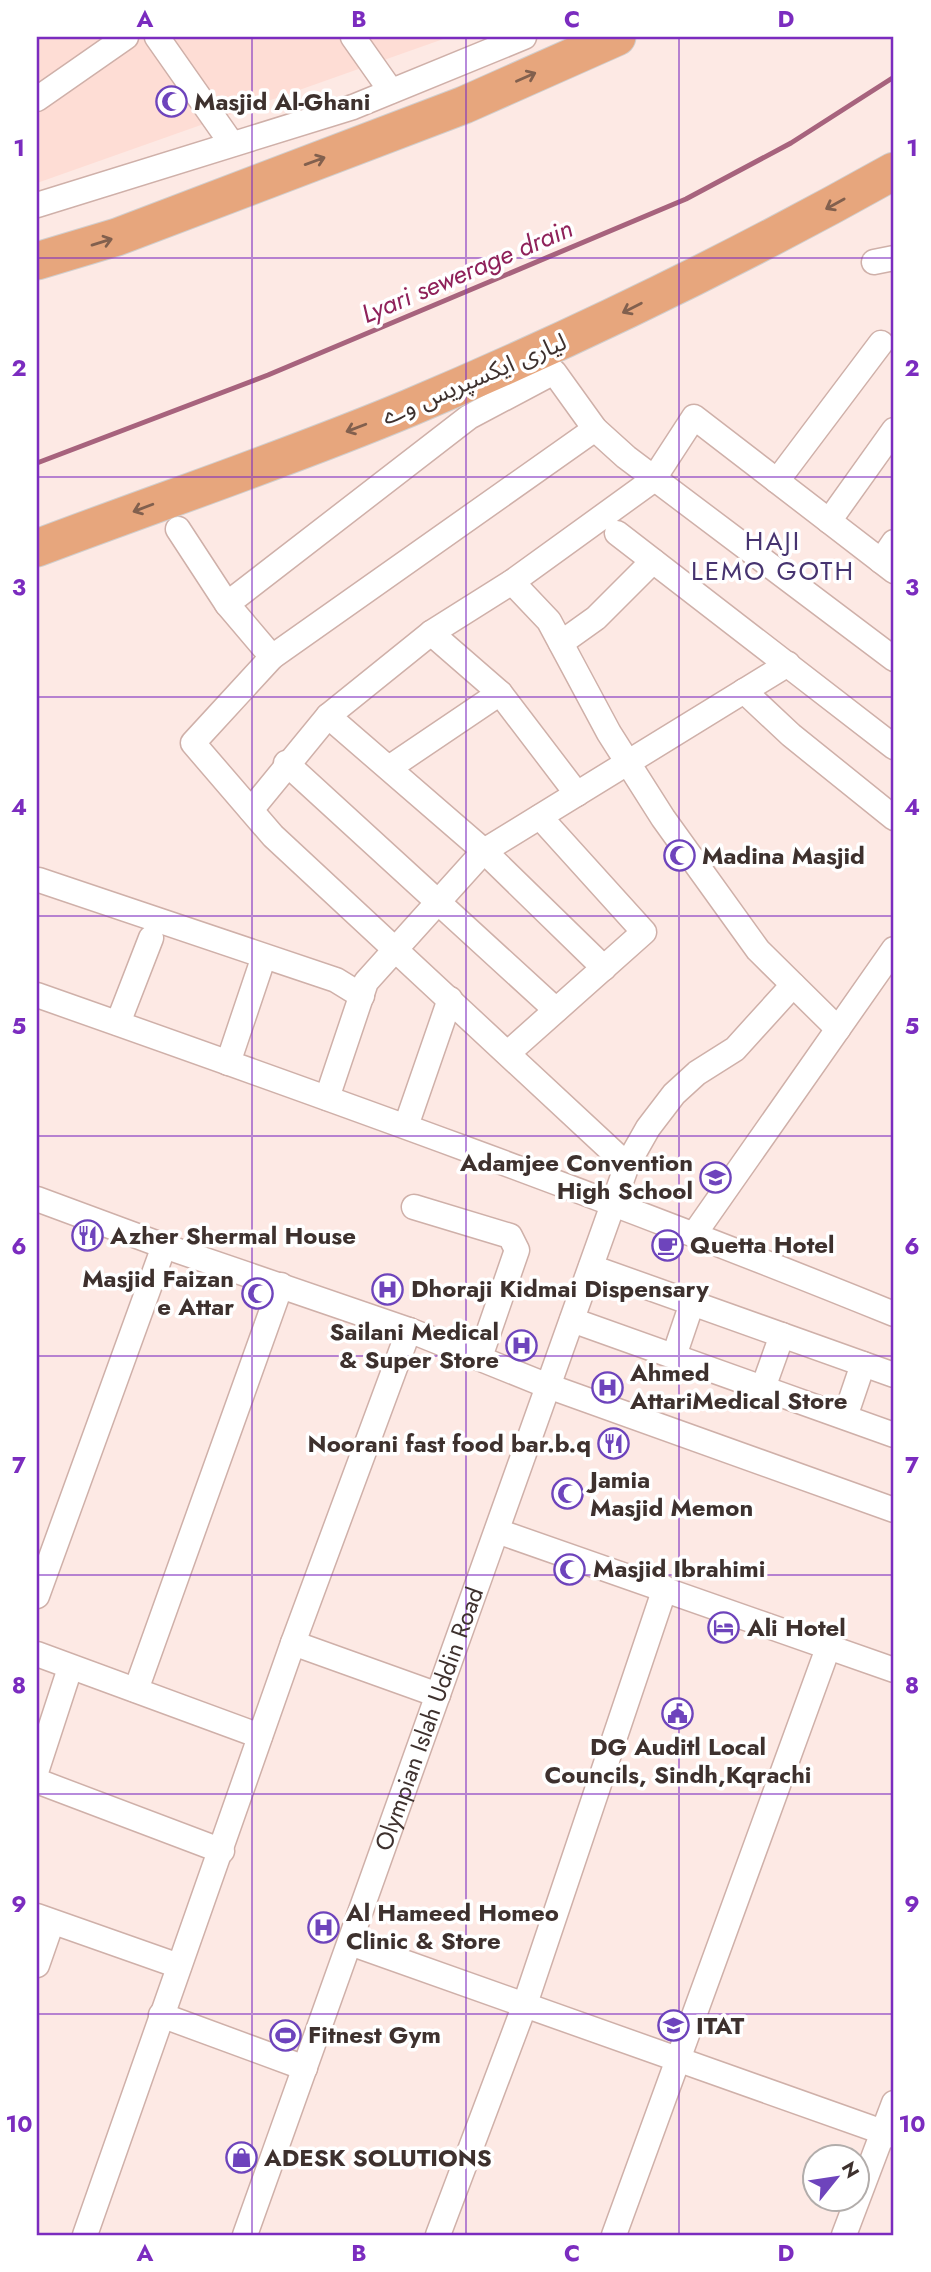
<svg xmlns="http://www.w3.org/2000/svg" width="931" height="2272" font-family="Jost,'Noto Sans Arabic',sans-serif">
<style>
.built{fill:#feddd5}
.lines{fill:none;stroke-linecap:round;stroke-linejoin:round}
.stream{stroke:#a7637d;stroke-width:5}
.minor-casing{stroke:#cfb0a9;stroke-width:27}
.highway-casing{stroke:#d1cecd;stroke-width:39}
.minor{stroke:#fff;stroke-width:24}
.highway{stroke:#e7a67d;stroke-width:37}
.oneway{stroke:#82604e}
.grid{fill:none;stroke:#7b2cbf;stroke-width:2;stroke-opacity:0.55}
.labels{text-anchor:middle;stroke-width:7;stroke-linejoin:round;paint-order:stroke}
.poi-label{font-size:24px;font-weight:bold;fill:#3e312e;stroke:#fff;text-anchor:start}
.street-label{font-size:24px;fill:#3e312e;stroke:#fff}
.water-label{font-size:26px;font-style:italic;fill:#8f215a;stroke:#fff}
.neighbourhood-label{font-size:26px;letter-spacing:2px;fill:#473470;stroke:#fff}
.neatline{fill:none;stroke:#7b2cbf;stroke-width:2.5}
.grid-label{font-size:23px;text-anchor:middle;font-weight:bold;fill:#7b2cbf}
</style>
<rect width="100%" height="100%" fill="#fde9e4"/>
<!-- built -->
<path class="built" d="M 37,37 L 449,37 L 37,183 Z"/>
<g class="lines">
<!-- stream -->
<path class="stream" d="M 37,463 L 268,375 L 686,199 L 791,143 L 894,77"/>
<defs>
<g id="minor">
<path d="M 157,37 L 232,144"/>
<path d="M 353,37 L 391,91"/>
<path d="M 37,99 L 126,37"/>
<path d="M 37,205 L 353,107 L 524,37"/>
<path d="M 874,262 L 894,258"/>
<path d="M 777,481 L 881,343"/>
<path d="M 829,521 L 894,430"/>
<path d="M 178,529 L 227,604"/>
<path d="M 617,533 L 894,747"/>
<path d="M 881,561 L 894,542"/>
<path d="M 512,582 L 549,621 L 609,733 L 663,818 L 758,950 L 838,1029"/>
<path d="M 431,633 L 500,693 L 577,794"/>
<path d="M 561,643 L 596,618 L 653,561"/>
<path d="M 272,657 L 227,604 L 469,417 L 554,372 L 595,429 L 626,457 L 894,659"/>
<path d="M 744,691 L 791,735 L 894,818"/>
<path d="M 328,716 L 484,851 L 604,968"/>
<path d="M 286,763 L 556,1010"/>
<path d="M 389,768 L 500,693"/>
<path d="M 251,810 L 328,716 L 431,633 L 512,582 L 653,480 L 694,417 L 894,571"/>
<path d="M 39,880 L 336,980 L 362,996"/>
<path d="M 37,995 C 324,1096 611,1199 894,1314"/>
<path d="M 118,1023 L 151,938"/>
<path d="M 508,1053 L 644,932 L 540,817"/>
<path d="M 228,1063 L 263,959"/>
<path d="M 327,1098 L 366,982 L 484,851 L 788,664"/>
<path d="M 406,1126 L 450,999"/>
<path d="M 627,1165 L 648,1128 L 674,1094 L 697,1073 L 735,1049 L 793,985"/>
<path d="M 37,1199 L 164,1246 L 409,1330 L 548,1386 L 894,1510"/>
<path d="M 414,1207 L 510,1236 L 517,1250 L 480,1357"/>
<path d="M 695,1233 L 894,949"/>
<path d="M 591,1267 L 894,1375"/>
<path d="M 572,1320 L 894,1435"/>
<path d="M 674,1356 L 692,1303"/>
<path d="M 763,1388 L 782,1335"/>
<path d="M 845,1417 L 863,1364"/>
<path d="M 497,1531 L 894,1670"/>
<path d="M 37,1596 L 164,1246"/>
<path d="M 293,1643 L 438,1695"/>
<path d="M 37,1654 L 260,1736"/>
<path d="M 136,1690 L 281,1285"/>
<path d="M 37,1769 L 70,1668"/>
<path d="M 37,1781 L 222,1851"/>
<path d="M 37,1916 L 179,1966"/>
<path d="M 350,1943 L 894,2136"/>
<path d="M 37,1965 L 52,1922"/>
<path d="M 161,2015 L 305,2068"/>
<path d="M 85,2235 L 293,1643 L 409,1330"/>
<path id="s1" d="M 245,2235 L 627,1165 L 273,836 L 193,743 L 272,657 L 595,429"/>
<path d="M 438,2235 L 524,2007 L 665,1588"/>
<path d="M 614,2235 L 828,1648"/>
<path d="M 844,2235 L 894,2103"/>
</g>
<g id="highway">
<path d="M 37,261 L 117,237 L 464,105 L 617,37"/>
<path d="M 37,548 C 161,501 287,459 409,408 C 575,338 737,259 894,171"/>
</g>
</defs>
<!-- minor casing -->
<use href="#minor" class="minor-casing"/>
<!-- highway casing -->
<use href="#highway" class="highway-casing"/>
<!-- minor -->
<use href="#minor" class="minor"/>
<!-- highway -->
<use href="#highway" class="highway"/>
</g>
<!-- one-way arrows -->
<defs><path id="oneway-shaft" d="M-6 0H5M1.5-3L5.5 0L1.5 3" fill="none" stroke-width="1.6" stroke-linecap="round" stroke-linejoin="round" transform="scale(1.75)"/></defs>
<g class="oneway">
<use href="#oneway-shaft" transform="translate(526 77) rotate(-24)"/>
<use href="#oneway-shaft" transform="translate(315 161) rotate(-20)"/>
<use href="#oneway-shaft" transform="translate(835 204) rotate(151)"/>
<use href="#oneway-shaft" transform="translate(102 242) rotate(-17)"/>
<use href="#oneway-shaft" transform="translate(632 308) rotate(153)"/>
<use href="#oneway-shaft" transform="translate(356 428) rotate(159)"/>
<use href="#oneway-shaft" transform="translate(143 508) rotate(159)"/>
</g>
<!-- grid -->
<path class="grid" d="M 252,37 L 252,2235M 466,37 L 466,2235M 679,37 L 679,2235M 37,258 L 894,258M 37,477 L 894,477M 37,697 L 894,697M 37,916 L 894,916M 37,1136 L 894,1136M 37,1356 L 894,1356M 37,1575 L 894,1575M 37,1794 L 894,1794M 37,2014 L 894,2014"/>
<!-- icons -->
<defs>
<symbol id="mosque-ring" viewBox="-11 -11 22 22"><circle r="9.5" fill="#fff" stroke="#6e44bc" stroke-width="1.5"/><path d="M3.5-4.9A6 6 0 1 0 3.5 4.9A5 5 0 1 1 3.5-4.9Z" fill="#6e44bc"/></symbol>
<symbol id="school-ring" viewBox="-11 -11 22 22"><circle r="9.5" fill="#fff" stroke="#6e44bc" stroke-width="1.5"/><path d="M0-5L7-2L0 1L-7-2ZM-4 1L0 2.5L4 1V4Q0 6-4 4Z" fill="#6e44bc"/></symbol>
<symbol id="restaurant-ring" viewBox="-11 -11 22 22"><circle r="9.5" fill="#fff" stroke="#6e44bc" stroke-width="1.5"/><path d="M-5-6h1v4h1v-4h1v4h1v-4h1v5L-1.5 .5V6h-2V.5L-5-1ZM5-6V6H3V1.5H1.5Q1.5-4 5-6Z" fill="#6e44bc"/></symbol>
<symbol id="cafe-ring" viewBox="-11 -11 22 22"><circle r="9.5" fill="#fff" stroke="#6e44bc" stroke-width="1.5"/><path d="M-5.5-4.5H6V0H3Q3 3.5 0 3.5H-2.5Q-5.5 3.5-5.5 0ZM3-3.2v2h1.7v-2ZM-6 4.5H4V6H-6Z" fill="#6e44bc"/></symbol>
<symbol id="hospital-ring" viewBox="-11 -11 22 22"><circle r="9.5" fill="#fff" stroke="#6e44bc" stroke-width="1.5"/><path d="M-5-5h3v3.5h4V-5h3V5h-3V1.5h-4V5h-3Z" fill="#6e44bc"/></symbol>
<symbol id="hotel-ring" viewBox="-11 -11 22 22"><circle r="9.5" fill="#fff" stroke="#6e44bc" stroke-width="1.5"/><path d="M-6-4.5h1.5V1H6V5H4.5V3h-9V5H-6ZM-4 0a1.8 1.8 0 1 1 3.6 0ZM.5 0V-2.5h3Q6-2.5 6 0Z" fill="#6e44bc"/></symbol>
<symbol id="civic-ring" viewBox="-11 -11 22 22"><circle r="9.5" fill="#fff" stroke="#6e44bc" stroke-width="1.5"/><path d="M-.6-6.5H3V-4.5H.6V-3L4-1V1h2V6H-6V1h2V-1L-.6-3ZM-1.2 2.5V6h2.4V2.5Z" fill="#6e44bc"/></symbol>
<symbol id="university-ring" viewBox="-11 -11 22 22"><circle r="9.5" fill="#fff" stroke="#6e44bc" stroke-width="1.5"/><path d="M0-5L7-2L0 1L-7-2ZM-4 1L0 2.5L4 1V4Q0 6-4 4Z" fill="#6e44bc"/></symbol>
<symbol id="stadium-ring" viewBox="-11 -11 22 22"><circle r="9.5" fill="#fff" stroke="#6e44bc" stroke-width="1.5"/><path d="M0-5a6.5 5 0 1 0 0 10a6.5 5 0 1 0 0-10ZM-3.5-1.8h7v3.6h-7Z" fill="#6e44bc"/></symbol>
<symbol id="shop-ring" viewBox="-11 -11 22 22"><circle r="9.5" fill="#fff" stroke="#6e44bc" stroke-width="1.5"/><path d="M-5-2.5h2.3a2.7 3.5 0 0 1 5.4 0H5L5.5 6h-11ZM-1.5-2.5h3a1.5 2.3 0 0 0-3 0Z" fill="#6e44bc"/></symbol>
</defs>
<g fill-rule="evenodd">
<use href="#mosque-ring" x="154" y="84" width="35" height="35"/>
<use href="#mosque-ring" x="662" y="838" width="35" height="35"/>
<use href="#school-ring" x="698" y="1160" width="35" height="35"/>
<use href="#restaurant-ring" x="70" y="1218" width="35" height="35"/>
<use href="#cafe-ring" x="650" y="1228" width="35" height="35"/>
<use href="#hospital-ring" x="370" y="1272" width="35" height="35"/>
<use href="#mosque-ring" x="240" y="1276" width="35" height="35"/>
<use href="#hospital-ring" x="504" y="1328" width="35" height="35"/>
<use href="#hospital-ring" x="590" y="1370" width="35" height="35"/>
<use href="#restaurant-ring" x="596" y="1426" width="35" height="35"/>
<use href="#mosque-ring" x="550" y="1476" width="35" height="35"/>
<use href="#mosque-ring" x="552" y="1552" width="35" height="35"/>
<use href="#hotel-ring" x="706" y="1610" width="35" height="35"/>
<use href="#civic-ring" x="660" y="1696" width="35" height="35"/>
<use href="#hospital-ring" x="306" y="1910" width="35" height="35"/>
<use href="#university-ring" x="656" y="2008" width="35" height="35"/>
<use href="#stadium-ring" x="268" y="2018" width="35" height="35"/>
<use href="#shop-ring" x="224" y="2140" width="35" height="35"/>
</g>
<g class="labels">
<!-- poi labels -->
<g class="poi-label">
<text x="194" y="110">Masjid Al-Ghani</text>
<text x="702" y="864">Madina Masjid</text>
<text x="693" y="1171" text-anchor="end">Adamjee Convention<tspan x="693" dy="28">High School</tspan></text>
<text x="110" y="1244">Azher Shermal House</text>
<text x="690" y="1253">Quetta Hotel</text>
<text x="234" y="1287" text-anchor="end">Masjid Faizan<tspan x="234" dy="28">e Attar</tspan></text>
<text x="411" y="1297">Dhoraji Kidmai Dispensary</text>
<text x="499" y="1340" text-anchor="end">Sailani Medical<tspan x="499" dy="28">&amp; Super Store</tspan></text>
<text x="630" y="1381">Ahmed<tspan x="630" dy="28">AttariMedical Store</tspan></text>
<text x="591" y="1452" text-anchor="end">Noorani fast food bar.b.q</text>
<text x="590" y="1488">Jamia<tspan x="590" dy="28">Masjid Memon</tspan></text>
<text x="593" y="1577">Masjid Ibrahimi</text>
<text x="747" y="1636">Ali Hotel</text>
<text x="678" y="1755" text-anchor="middle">DG Auditl Local<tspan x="678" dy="28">Councils, Sindh,Kqrachi</tspan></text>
<text x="346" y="1921">Al Hameed Homeo<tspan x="346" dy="28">Clinic &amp; Store</tspan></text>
<text x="696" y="2034">ITAT</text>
<text x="308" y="2043">Fitnest Gym</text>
<text x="264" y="2166">ADESK SOLUTIONS</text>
</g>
<!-- street labels -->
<g class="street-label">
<text transform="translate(474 379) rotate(-23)" y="8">لیاری ایکسپریس وے</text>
<text dy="8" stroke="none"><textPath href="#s1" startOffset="548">Olympian Islah Uddin Road</textPath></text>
</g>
<!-- water labels -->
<g class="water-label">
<text transform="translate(467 271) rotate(-23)" y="9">Lyari sewerage drain</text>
</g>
<!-- neighbourhood labels -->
<g class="neighbourhood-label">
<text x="773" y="550">HAJI<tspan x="773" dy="30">LEMO GOTH</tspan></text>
</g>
</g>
<!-- border -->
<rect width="931" height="2272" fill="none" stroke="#ffffff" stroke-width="77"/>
<!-- north arrow -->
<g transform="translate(836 2178) rotate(60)"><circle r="33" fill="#ffffff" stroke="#b2adab" stroke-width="2"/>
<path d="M0-5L12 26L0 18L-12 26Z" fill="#6e44bc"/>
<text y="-10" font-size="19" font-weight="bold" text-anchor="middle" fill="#3e312e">N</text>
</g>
<rect x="38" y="38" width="854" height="2196" class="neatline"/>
<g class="grid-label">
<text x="145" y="27">A</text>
<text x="359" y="27">B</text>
<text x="572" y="27">C</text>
<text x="786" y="27">D</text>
<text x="19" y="156">1</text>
<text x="912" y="156">1</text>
<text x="19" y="376">2</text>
<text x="912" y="376">2</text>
<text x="19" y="595">3</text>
<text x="912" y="595">3</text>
<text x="19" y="815">4</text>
<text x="912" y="815">4</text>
<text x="19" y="1034">5</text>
<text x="912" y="1034">5</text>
<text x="19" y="1254">6</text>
<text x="912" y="1254">6</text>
<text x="19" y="1473">7</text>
<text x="912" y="1473">7</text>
<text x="19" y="1693">8</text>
<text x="912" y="1693">8</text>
<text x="19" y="1912">9</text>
<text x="912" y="1912">9</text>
<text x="19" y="2132">10</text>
<text x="912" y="2132">10</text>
<text x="145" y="2261">A</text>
<text x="359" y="2261">B</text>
<text x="572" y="2261">C</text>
<text x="786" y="2261">D</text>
</g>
</svg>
